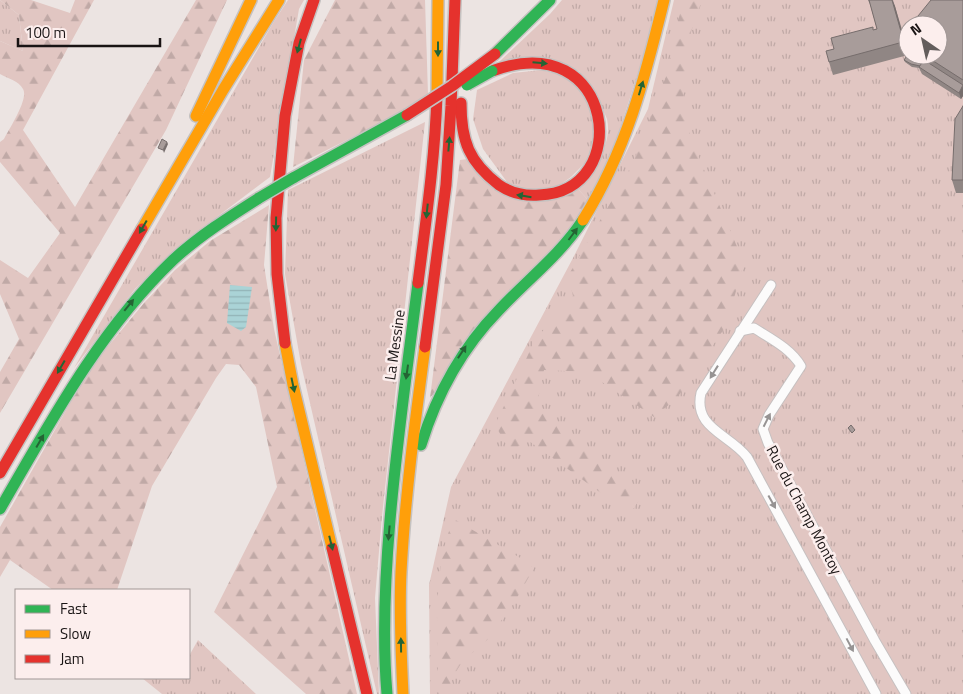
<svg xmlns="http://www.w3.org/2000/svg" width="963" height="694" font-family="'Titillium Web',sans-serif">
<style>
.grass{fill:url(#grass-tufts);fill-rule:evenodd}
.forest{fill:url(#forest-firs)}
.water{fill:url(#water-rules)}
.lines{fill:none;stroke-linecap:round;stroke-linejoin:round}
.street-casing{stroke:#c6c0c0;stroke-width:11}
.fast-casing{stroke:#c5c2c1;stroke-width:14}
.slow-casing{stroke:#c5c2c1;stroke-width:14}
.jam-casing{stroke:#c5c2c1;stroke-width:14}
.street{stroke:#fcfbfb;stroke-width:9}
.fast{stroke:#30b455;stroke-width:11}
.slow{stroke:#ff9f0a;stroke-width:11}
.jam{stroke:#e5322d;stroke-width:11}
.fast-bridge-casing{stroke:#c5c2c1;stroke-width:14;stroke-linecap:butt}
.jam-bridge-casing{stroke:#c5c2c1;stroke-width:14;stroke-linecap:butt}
.fast-bridge{stroke:#30b455;stroke-width:11}
.jam-bridge{stroke:#e5322d;stroke-width:11}
.wall{fill:#908684}
.shaded-wall{fill:#766d6c}
.building{fill:#a89c9a;stroke:#766d6c}
.oneway{fill:#246434}
.oneway2{fill:#969393}
.labels{text-anchor:middle;stroke-width:5;stroke-linejoin:round;paint-order:stroke}
.street-label{font-size:15px;fill:#191414;stroke:#fceeed}
</style>
<defs>
<pattern id="grass-tufts" width="24" height="20" patternUnits="userSpaceOnUse" patternTransform="scale(1.25)"><rect width="24" height="20" fill="#e1c6c2"/><path d="M3 7l-1-3M5 7V3M7 7l1-3M15 17l-1-3M17 17v-4M19 17l1-3" fill="none" stroke="#c0a9a6"/></pattern>
<pattern id="forest-firs" width="22" height="20" patternUnits="userSpaceOnUse" patternTransform="scale(1.25)"><rect width="22" height="20" fill="#e1c6c2"/><path d="M5 1l3.5 6h-7zM16 11l3.5 6h-7z" fill="#c0a9a6"/></pattern>
<pattern id="water-rules" width="6" height="5" patternUnits="userSpaceOnUse" patternTransform="scale(1.25)"><rect width="6" height="5" fill="#aad3d6"/><path d="M0 2.5h6" fill="none" stroke="#92b4b7"/></pattern>
</defs>
<rect width="100%" height="100%" fill="#ece4e2"/>
<!-- grass -->
<g class="grass">
<path d="M 0,0 L 19,15 L 23,51 L 0,41 Z"/>
<path d="M 288,0 L 304,0 L 299,9 L 270,177 L 185,241 L 135,289 L 74,368 L 273,23 Z"/>
<path d="M 562,0 L 659,0 L 652,30 L 615,144 L 589,201 L 578,189 C 592,169 613,146 607,119 C 604,109 586,82 579,71 L 500,61 L 550,14 Z"/>
<path d="M 674,0 L 963,0 L 963,694 L 430,694 L 429,585 L 451,487 L 573,258 L 648,109 ZM 908,25 L 938,25 L 938,55 L 908,55 Z"/>
<path d="M 541,70 L 562,75 L 581,89 L 590,105 L 594,124 L 592,147 L 585,163 L 571,177 L 557,187 L 523,190 L 507,182 L 483,149 L 473,119 L 477,90 L 513,73 Z"/>
<path d="M 425,122 L 382,516 L 375,598 L 379,694 L 377,694 L 301,364 L 285,274 L 288,190 Z"/>
<path d="M 198,640 L 256,694 L 162,694 L 142,678 L 189,678 L 189,656 Z"/>
</g>
<!-- forest -->
<g class="forest">
<path d="M 0,0 L 31,0 L 70,13 L 75,0 L 94,0 L 23,130 L 75,207 L 196,0 L 227,0 L 166,130 L 0,413 L 0,372 L 19,339 L 0,294 L 0,260 L 28,278 L 60,233 L 0,162 L 0,142 L 4,139 C 9,129 29,99 23,89 C 19,81 7,78 0,74 L 0,41 L 23,51 L 19,15 Z"/>
<path d="M 335,0 L 425,0 L 428,94 L 385,121 L 293,167 L 304,60 Z"/>
<path d="M 683,0 L 702,0 L 691,32 L 683,100 L 691,139 L 744,263 L 726,326 L 677,398 L 654,417 L 587,372 L 544,370 L 537,404 L 643,494 L 630,514 L 529,441 L 510,451 L 495,425 L 535,340 L 573,296 L 568,276 L 633,163 L 665,79 Z"/>
<path d="M 468,159 L 494,190 L 578,189 L 589,201 L 556,248 L 430,398 L 460,160 Z"/>
<path d="M 269,205 L 264,265 L 274,329 L 357,694 L 306,694 L 214,612 L 277,487 L 256,387 L 239,365 L 226,364 L 216,378 L 152,486 L 117,590 L 53,590 L 10,560 L 0,577 L 0,527 L 90,368 L 144,303 L 175,270 L 210,241 Z"/>
<path d="M 454,519 L 522,559 L 534,568 L 514,603 L 487,640 L 462,662 L 452,678 L 448,694 L 439,694 C 437,644 432,565 454,519 Z"/>
</g>
<!-- water -->
<path class="water" d="M 230,285 L 252,287 L 246,327 L 241,331 L 227,323 Z"/>
<g class="lines">
<defs>
<g id="street">
<path d="M 771,285 L 701,393 C 693,428 729,434 747,457 L 876,694"/>
<path d="M 740,331 L 754,328 C 771,339 790,348 801,366 L 769,415 L 763,429 L 768,443 L 875,641 L 906,694"/>
</g>
<g id="fast">
<path d="M 495,54 L 550,0"/>
<path d="M 293,178 L 407,115"/>
<path d="M 421,445 C 437,393 461,349 499,310 C 527,280 560,255 583,220"/>
<path d="M 0,509 C 51,421 99,331 173,260 C 199,236 229,217 259,198"/>
<path d="M 387,694 C 382,636 385,578 390,520 C 397,440 408,362 418,283"/>
</g>
<g id="slow">
<path d="M 437,95 L 438,0"/>
<path d="M 196,116 L 251,0"/>
<path d="M 583,220 C 626,151 645,78 664,0"/>
<path d="M 142,229 L 223,90 L 279,0"/>
<path d="M 285,343 L 293,385 L 332,548"/>
<path d="M 403,694 C 401,653 399,613 401,572 C 405,497 415,422 425,347"/>
</g>
<g id="jam">
<path d="M 461,103 C 461,141 469,162 499,185 C 511,193 526,196 539,195 C 634,193 616,25 492,71"/>
<path d="M 418,283 C 426,220 435,158 437,95"/>
<path d="M 285,343 L 277,274 L 276,218 L 285,116 L 299,43 L 314,0"/>
<path d="M 425,347 L 446,185 L 451,106 L 455,0"/>
<path d="M 0,473 L 142,229"/>
<path d="M 332,548 L 367,694"/>
</g>
</defs>
<!-- street casing -->
<use href="#street" class="street-casing"/>
<!-- fast casing -->
<use href="#fast" class="fast-casing"/>
<!-- slow casing -->
<use href="#slow" class="slow-casing"/>
<!-- jam casing -->
<use href="#jam" class="jam-casing"/>
<!-- street -->
<use href="#street" class="street"/>
<!-- fast -->
<use href="#fast" class="fast"/>
<!-- slow -->
<use href="#slow" class="slow"/>
<!-- jam -->
<use href="#jam" class="jam"/>
<defs>
<g id="fast-bridge">
<path d="M 467,85 L 492,71"/>
<path d="M 259,198 L 293,178"/>
</g>
<path id="jam-bridge" d="M 407,115 L 452,86 L 495,54"/>
</defs>
<!-- fast-bridge casing -->
<use href="#fast-bridge" class="fast-bridge-casing"/>
<!-- jam-bridge casing -->
<use href="#jam-bridge" class="jam-bridge-casing"/>
<!-- fast-bridge -->
<use href="#fast-bridge" class="fast-bridge"/>
<!-- jam-bridge -->
<use href="#jam-bridge" class="jam-bridge"/>
</g>
<!-- wall -->
<g class="wall">
<path d="M 868,0 L 893,0 L 904,36 L 908,29 L 908,55 L 938,55 L 963,0 L 963,96 L 961,99 L 922,74 L 919,68 L 912,67 L 905,62 L 904,60 L 908,55 L 833,75 L 829,62 L 834,49 L 874,30 L 877,29 L 870,4 Z"/>
<path d="M 963,106 L 963,193 L 956,193 L 952,180 Z"/>
</g>
<!-- shaded-wall -->
<g class="shaded-wall">
<path d="M 892,0 L 895,6 L 905,43 L 902,35 Z"/>
<path d="M 963,86 L 963,96 L 961,99 L 959,93 Z"/>
<path d="M 167,142 L 168,144 L 164,153 L 163,150 Z"/>
</g>
<!-- building -->
<g class="building">
<path d="M 869,0 L 892,0 L 902,35 L 904,36 L 908,29 L 908,44 L 903,42 L 829,62 L 826,51 L 834,49 L 831,38 L 873,27 L 873,30 L 877,29 Z"/>
<path d="M 931,0 L 963,0 L 963,80 L 924,55 L 938,55 L 938,25 L 910,25 L 914,19 L 918,16 Z"/>
<path d="M 908,54 L 912,55 L 923,62 L 920,66 L 911,64 L 904,60 Z"/>
<path d="M 924,60 L 963,85 L 959,93 L 919,67 Z"/>
<path d="M 963,106 L 963,180 L 952,180 L 955,119 Z"/>
<path d="M 162,139 L 167,142 L 163,150 L 158,148 Z"/>
<path d="M 851,425 L 855,430 L 852,433 L 848,428 Z"/>
</g>
<!-- one-way arrows -->
<defs><path id="oneway-solid" d="M-6-.8H1V-3.2L6.5 0L1 3.2V.8H-6Z" transform="scale(1.25)"/></defs>
<g class="oneway">
<use href="#oneway-solid" transform="translate(299 46) rotate(105)"/>
<use href="#oneway-solid" transform="translate(438 49) rotate(90)"/>
<use href="#oneway-solid" transform="translate(540 63) rotate(5)"/>
<use href="#oneway-solid" transform="translate(641 88) rotate(-73)"/>
<use href="#oneway-solid" transform="translate(449 144) rotate(-85)"/>
<use href="#oneway-solid" transform="translate(524 196) rotate(-171)"/>
<use href="#oneway-solid" transform="translate(427 211) rotate(96)"/>
<use href="#oneway-solid" transform="translate(276 224) rotate(91)"/>
<use href="#oneway-solid" transform="translate(143 227) rotate(120)"/>
<use href="#oneway-solid" transform="translate(573 234) rotate(-53)"/>
<use href="#oneway-solid" transform="translate(129 305) rotate(-51)"/>
<use href="#oneway-solid" transform="translate(462 352) rotate(-57)"/>
<use href="#oneway-solid" transform="translate(61 367) rotate(120)"/>
<use href="#oneway-solid" transform="translate(407 372) rotate(98)"/>
<use href="#oneway-solid" transform="translate(293 385) rotate(78)"/>
<use href="#oneway-solid" transform="translate(40 441) rotate(-60)"/>
<use href="#oneway-solid" transform="translate(389 533) rotate(95)"/>
<use href="#oneway-solid" transform="translate(331 543) rotate(76)"/>
<use href="#oneway-solid" transform="translate(401 645) rotate(-91)"/>
</g>
<g class="oneway2">
<use href="#oneway-solid" transform="translate(714 372) rotate(122)"/>
<use href="#oneway-solid" transform="translate(767 420) rotate(-63)"/>
<use href="#oneway-solid" transform="translate(772 502) rotate(61)"/>
<use href="#oneway-solid" transform="translate(850 645) rotate(62)"/>
</g>
<g class="labels">
<!-- street labels -->
<g class="street-label">
<text transform="translate(395 345) rotate(-82)" y="5">La Messine</text>
<text transform="translate(804 510) rotate(62)" y="5">Rue du Champ Montoy</text>
</g>
</g>
<!-- legend -->
<rect x="15" y="589" width="175" height="90" fill="#fceeed" stroke="#a19796"/>
<rect x="25" y="605" width="25" height="8" fill="#30b455" stroke="#a19796"/>
<text x="60" y="614" font-size="15" fill="#191414">Fast</text>
<rect x="25" y="630" width="25" height="8" fill="#ff9f0a" stroke="#a19796"/>
<text x="60" y="639" font-size="15" fill="#191414">Slow</text>
<rect x="25" y="655" width="25" height="8" fill="#e5322d" stroke="#a19796"/>
<text x="60" y="664" font-size="15" fill="#191414">Jam</text>
<!-- north arrow -->
<g transform="translate(923 40) rotate(326)"><circle r="24" fill="#fceeed" stroke="#a19796"/>
<path d="M0-4L9 19L0 12L-9 19Z" fill="#635d5c"/>
<text y="-8" font-size="14" font-weight="bold" text-anchor="middle" fill="#191414">N</text>
</g>
<!-- scale -->
<path d="M18 38v8h142v-8" fill="none" stroke="#191414" stroke-width="2.5"/>
<text x="25" y="38" font-size="15" fill="#191414" stroke="#fceeed" stroke-width="4" paint-order="stroke">100 m</text>
</svg>
